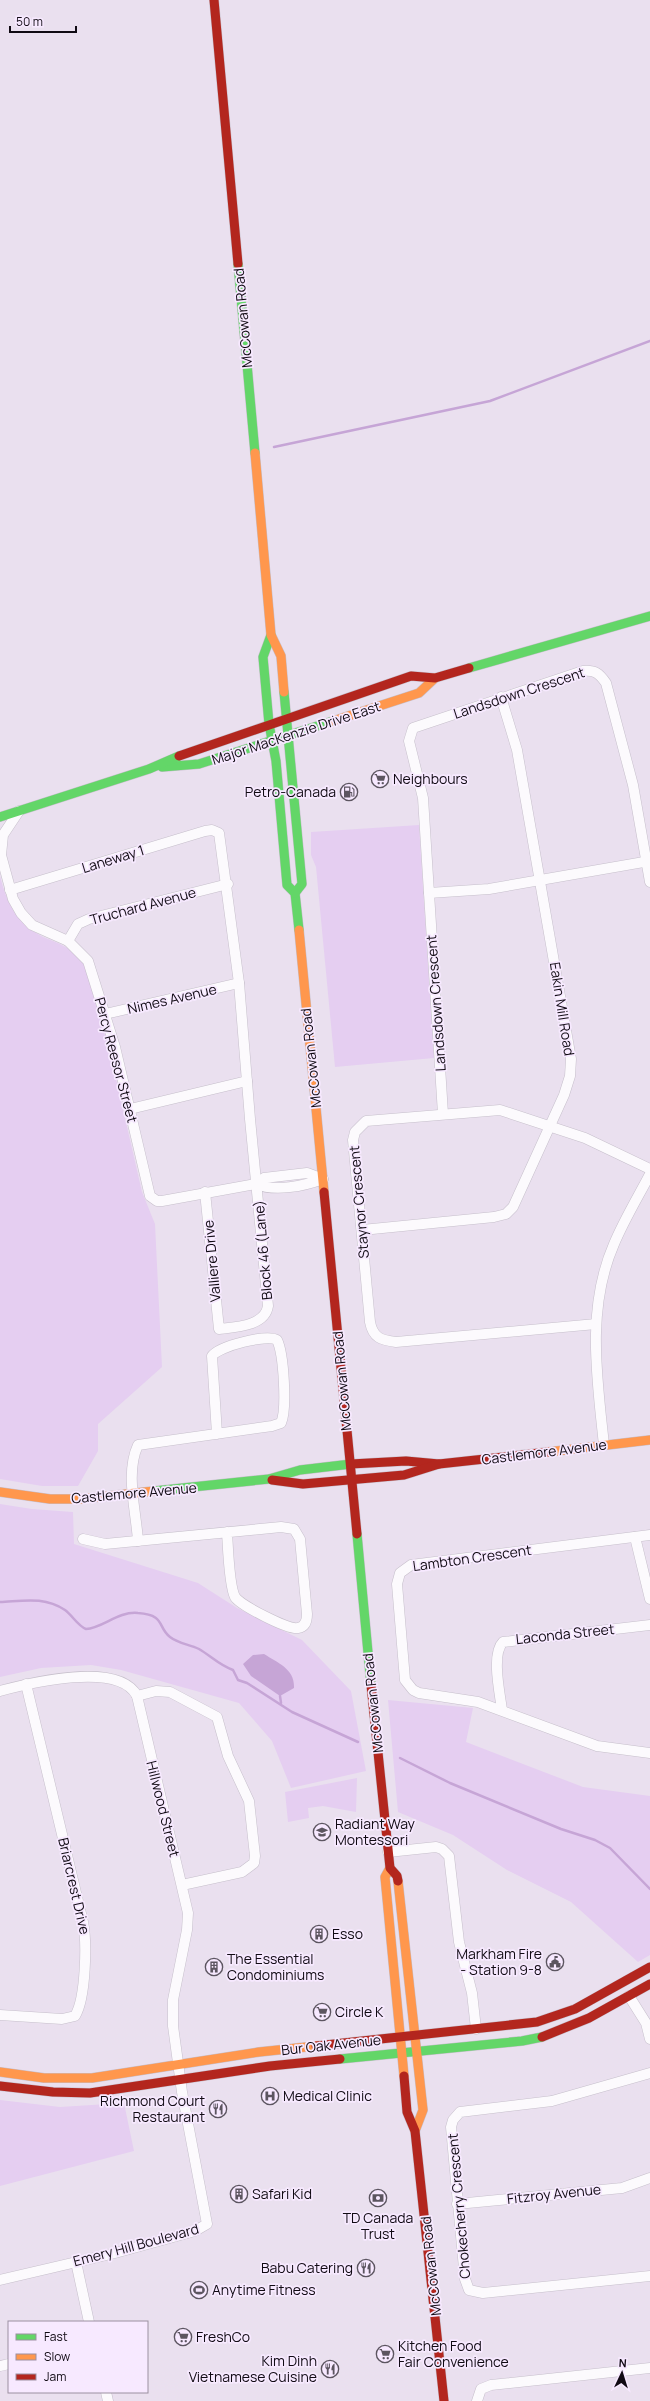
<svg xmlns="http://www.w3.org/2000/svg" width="650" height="2401" font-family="Manrope,sans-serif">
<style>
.green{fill:#e5cef1}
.water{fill:#c6a5d6}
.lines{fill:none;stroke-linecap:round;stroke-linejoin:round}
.stream{stroke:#c6a5d6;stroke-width:2.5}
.street-casing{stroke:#c6bfcb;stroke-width:11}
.fast-casing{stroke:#c6bfcb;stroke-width:10}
.slow-casing{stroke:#c6bfcb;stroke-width:10}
.jam-casing{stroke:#c6bfcb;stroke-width:10}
.street{stroke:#fcfafd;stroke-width:10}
.fast{stroke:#63d668;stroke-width:9}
.slow{stroke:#ff974d;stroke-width:9}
.jam{stroke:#b3261e;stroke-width:9}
.labels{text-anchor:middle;stroke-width:3.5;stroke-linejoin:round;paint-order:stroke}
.street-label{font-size:14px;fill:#100a13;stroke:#f7e9ff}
.poi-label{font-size:14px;fill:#100a13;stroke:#f7e9ff;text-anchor:start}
</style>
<rect width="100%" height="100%" fill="#eae0ef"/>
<!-- green -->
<g class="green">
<path d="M 419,825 L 434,1058 L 335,1067 L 316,867 L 311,855 L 311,832 Z"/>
<path d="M 0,876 C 7,905 19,927 48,939 C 65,946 77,951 86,968 L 111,1057 L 142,1192 L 155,1224 L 162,1367 L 98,1424 L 98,1451 L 78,1486 L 42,1486 L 0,1479 Z"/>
<path d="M 0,1504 L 32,1509 L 73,1512 L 74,1544 L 198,1583 L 237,1608 L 302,1640 L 351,1691 L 366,1771 L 291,1788 L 272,1741 L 239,1703 L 121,1670 L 91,1665 L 41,1668 L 0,1677 Z"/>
<path d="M 388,1700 L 473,1708 L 466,1742 L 583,1787 L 650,1796 L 650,1955 L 638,1962 L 571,1902 L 507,1870 L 453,1835 L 398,1812 Z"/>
<path d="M 357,1778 L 356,1812 L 323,1806 L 308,1808 L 309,1818 L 288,1822 L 285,1792 Z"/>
<path d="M 0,2100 L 60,2107 L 124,2103 L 134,2151 L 0,2186 Z"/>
</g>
<!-- water -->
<path class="water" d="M 264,1654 C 278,1663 295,1669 294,1688 L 280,1696 L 251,1676 L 243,1664 L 253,1655 Z"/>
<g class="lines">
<!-- stream -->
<g class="stream">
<path d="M 274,447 L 490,401 L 650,341"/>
<path d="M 0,1602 C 23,1601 44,1596 65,1610 C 72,1615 78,1626 86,1629 C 103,1628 118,1611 138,1613 C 166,1615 157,1627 170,1637 C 179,1644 189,1644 199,1649 C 211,1656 219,1665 233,1670 L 238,1680 L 247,1683 L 292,1712 L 358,1742"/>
<path d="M 280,1696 L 281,1703"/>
<path d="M 400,1758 L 450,1783 L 561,1829 L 595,1840 L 610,1848 L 650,1889"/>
</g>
<defs>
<g id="street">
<path d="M 19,811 L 3,835 L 1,855 L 13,899 L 21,913 L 32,925 L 68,941 L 88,961 L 115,1047 L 150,1196 L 157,1201 L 162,1201 L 256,1184 L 264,1178 L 307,1173 L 323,1179"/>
<path d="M 10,890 L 205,831 L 212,830 L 219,833 L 239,983 L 250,1119 L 268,1306 C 265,1326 236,1327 219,1329 L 205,1192"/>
<path d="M 429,893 L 423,798 L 409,741 L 413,728 L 583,671 C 595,670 599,673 606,683 L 633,785 L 650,882"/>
<path d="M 68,941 L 78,924 L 89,919 L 228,884"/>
<path d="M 105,1014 L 239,983"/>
<path d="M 130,1109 L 247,1081"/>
<path d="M 443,1114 L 429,893 L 489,889 L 650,861"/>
<path d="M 256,1184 C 275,1192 304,1186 323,1179"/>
<path d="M 362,1230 L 494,1217 L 506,1214 L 513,1207 L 564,1095 L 570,1076 L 571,1059 L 517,750 L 501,697"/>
<path d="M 596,1324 L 396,1342 C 381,1340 373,1338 370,1322 L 353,1140 L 355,1132 L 366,1121 L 500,1110 L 585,1138 L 650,1169"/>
<path d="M 604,1445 C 597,1378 586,1308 614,1244 C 624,1220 638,1197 650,1174"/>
<path d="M 650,1535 L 411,1565 L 400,1573 L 397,1584 L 405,1680 L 413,1690 L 419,1693 L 478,1702 L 597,1746 L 650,1753"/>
<path d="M 635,1537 L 650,1599"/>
<path d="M 83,1539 L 105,1544 L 281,1527 L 294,1529 L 300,1539 L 307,1614 C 307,1621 305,1627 298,1628 C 288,1630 240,1605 235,1597 C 229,1586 228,1547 227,1532"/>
<path d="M 138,1541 C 136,1510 125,1473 138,1445 L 272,1426 L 281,1423 C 287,1410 284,1354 277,1340 C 267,1334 219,1346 212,1356 L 217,1434"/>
<path d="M 0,1691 C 30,1683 119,1661 137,1696 L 188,1913 L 187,1930 L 173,2000 L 173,2026 L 182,2092 L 207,2224 L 195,2231 L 115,2253 L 0,2280"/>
<path d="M 137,1696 L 156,1691 L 170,1692 L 217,1717 L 228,1756 L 249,1801 L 255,1856 L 254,1863 L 242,1872 L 182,1885"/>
<path d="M 502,1710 C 500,1694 491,1654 503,1642 L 650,1625"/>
<path d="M 388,1852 L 436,1847 L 442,1849 L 449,1856 L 459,1942 L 472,1993 L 476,2029"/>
<path d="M 629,1996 L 646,2023 L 650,2039"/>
<path d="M 0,2015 L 62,2019 L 75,2016 C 86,1998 87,1942 83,1922 L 26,1684"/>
<path d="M 650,2073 L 552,2101 L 460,2112 L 453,2120 L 451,2127 L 465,2279 L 469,2290 L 483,2293 L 650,2276"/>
<path d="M 457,2204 L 622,2188 L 650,2178"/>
<path d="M 76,2262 L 89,2322"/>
<path d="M 0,2366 L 9,2364"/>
<path d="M 106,2392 L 108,2401"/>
<path d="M 477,2401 L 481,2389 L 491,2385 L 650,2368"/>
</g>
<g id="fast">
<path d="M 238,264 L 255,453"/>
<path d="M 271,635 L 263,657 L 269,724 L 276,761 L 287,885 L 295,893 L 299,930"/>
<path d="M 469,668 L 650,616"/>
<path d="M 284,692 L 302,884 L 295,893"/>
<path d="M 162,767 L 199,764 L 333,721"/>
<path d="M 0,817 L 149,769 L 179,756"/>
<path d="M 154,1491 L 269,1479 L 300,1470 L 351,1464"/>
<path d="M 357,1534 L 371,1685"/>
<path d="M 340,2059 L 522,2041 L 542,2037"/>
</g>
<g id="slow">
<path d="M 255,453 L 271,635 L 281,656 L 284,692"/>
<path d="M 333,721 L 419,693 L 435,678"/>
<path d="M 299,930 L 324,1192"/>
<path d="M 548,1452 L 650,1440"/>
<path d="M 0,1492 L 50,1499 L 81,1499 L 154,1491"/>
<path d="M 390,1868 L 385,1877 L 404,2076"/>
<path d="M 398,1881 L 423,2110 L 415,2131"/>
<path d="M 0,2072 L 44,2078 L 92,2078 L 259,2052 L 316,2046"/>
</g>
<g id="jam">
<path d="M 214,0 L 238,264"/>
<path d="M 179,756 L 411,676 L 435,678 L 469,668"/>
<path d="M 324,1192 L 357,1534"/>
<path d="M 351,1464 L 406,1461 L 439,1464"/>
<path d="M 272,1480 L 303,1484 L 404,1475 L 439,1464 L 548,1452"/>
<path d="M 371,1685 L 390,1868 L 397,1876 L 398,1881"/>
<path d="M 542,2037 L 589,2018 L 650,1984"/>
<path d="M 316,2046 L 537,2022 L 575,2009 L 650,1967"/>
<path d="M 404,2076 L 407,2112 L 415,2131 L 444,2401"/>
<path d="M 0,2086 L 53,2092 L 90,2093 L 270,2066 L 340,2059"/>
</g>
</defs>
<!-- street casing -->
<use href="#street" class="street-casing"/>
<!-- fast casing -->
<use href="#fast" class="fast-casing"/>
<!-- slow casing -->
<use href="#slow" class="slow-casing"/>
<!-- jam casing -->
<use href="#jam" class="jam-casing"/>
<!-- street -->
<use href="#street" class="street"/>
<!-- fast -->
<use href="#fast" class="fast"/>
<!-- slow -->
<use href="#slow" class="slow"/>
<!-- jam -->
<use href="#jam" class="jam"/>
</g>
<!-- icons -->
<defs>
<symbol id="supermarket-ring" viewBox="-11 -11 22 22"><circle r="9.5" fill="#f7e9ff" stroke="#5c5560" stroke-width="1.5"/><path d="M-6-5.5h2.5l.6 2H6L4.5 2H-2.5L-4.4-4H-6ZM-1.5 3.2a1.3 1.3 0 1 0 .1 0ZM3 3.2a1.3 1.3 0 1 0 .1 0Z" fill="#5c5560"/></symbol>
<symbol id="fuel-ring" viewBox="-11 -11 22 22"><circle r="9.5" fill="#f7e9ff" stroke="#5c5560" stroke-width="1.5"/><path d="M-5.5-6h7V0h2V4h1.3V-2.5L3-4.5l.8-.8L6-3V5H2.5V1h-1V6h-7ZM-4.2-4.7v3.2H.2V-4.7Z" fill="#5c5560"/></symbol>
<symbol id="school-ring" viewBox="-11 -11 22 22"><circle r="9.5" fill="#f7e9ff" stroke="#5c5560" stroke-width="1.5"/><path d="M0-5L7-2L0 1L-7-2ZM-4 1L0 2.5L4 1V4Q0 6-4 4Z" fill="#5c5560"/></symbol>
<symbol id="building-ring" viewBox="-11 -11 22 22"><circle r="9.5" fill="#f7e9ff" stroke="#5c5560" stroke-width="1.5"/><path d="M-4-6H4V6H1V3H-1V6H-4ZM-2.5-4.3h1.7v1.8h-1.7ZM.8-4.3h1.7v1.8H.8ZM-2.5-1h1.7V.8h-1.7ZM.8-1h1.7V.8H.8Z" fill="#5c5560"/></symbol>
<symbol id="civic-ring" viewBox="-11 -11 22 22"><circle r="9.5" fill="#f7e9ff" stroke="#5c5560" stroke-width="1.5"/><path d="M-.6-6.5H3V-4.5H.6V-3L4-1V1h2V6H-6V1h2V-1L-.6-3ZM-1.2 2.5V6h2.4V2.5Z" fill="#5c5560"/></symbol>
<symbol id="hospital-ring" viewBox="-11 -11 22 22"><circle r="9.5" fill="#f7e9ff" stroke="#5c5560" stroke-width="1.5"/><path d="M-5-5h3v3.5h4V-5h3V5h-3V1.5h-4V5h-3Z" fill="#5c5560"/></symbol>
<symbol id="restaurant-ring" viewBox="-11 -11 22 22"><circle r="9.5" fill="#f7e9ff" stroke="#5c5560" stroke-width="1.5"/><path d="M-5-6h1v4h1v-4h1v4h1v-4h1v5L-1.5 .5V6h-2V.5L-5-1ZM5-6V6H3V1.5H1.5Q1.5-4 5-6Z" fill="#5c5560"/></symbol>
<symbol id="bank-ring" viewBox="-11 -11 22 22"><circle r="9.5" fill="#f7e9ff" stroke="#5c5560" stroke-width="1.5"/><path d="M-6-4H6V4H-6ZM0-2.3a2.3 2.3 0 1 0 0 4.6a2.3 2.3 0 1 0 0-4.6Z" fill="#5c5560"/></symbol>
<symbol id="stadium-ring" viewBox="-11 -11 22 22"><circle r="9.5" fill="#f7e9ff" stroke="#5c5560" stroke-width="1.5"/><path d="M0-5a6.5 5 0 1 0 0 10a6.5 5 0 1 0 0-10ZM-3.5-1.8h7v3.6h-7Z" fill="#5c5560"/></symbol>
</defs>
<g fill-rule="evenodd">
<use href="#supermarket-ring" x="370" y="769" width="20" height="20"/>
<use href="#fuel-ring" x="339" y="782" width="20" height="20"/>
<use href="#school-ring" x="312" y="1822" width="20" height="20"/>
<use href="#building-ring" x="309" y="1924" width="20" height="20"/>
<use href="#civic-ring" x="545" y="1952" width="20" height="20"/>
<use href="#building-ring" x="204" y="1957" width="20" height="20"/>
<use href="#supermarket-ring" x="312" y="2002" width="20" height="20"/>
<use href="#hospital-ring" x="260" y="2086" width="20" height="20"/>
<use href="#restaurant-ring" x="208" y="2099" width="20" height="20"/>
<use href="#building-ring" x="229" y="2184" width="20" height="20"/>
<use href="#bank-ring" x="368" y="2188" width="20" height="20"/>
<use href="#restaurant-ring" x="356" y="2258" width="20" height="20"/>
<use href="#stadium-ring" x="189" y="2280" width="20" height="20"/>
<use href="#supermarket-ring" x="173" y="2327" width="20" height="20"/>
<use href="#supermarket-ring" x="375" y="2344" width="20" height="20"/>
<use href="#restaurant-ring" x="320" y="2359" width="20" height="20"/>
</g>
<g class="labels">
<!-- street labels -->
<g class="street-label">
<text transform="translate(243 318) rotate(-95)" y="5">McCowan Road</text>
<text transform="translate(519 693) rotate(-18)" y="5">Landsdown Crescent</text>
<text transform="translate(296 733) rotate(-18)" y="5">Major MacKenzie Drive East</text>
<text transform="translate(113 859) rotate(-17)" y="5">Laneway 1</text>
<text transform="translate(143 906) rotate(-15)" y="5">Truchard Avenue</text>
<text transform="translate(172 999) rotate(-13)" y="5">Nimes Avenue</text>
<text transform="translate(436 1003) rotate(-94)" y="5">Landsdown Crescent</text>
<text transform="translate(562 1009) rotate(81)" y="5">Eakin Mill Road</text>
<text transform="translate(311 1058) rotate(-96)" y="5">McCowan Road</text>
<text transform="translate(116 1060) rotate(75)" y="5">Percy Reesor Street</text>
<text transform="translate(359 1202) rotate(-95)" y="5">Staynor Crescent</text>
<text transform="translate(263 1250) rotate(-95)" y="5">Block 46 (Lane)</text>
<text transform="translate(212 1261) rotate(-95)" y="5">Valliere Drive</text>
<text transform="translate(342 1381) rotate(-95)" y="5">McCowan Road</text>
<text transform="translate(544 1452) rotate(-7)" y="5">Castlemore Avenue</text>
<text transform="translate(134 1493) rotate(-5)" y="5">Castlemore Avenue</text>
<text transform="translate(472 1558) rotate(-8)" y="5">Lambton Crescent</text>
<text transform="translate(565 1634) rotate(-6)" y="5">Laconda Street</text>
<text transform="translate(373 1703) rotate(-96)" y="5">McCowan Road</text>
<text transform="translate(163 1809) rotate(76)" y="5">Hillwood Street</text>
<text transform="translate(74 1886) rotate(77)" y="5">Briarcrest Drive</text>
<text transform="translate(331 2045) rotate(-6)" y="5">Bur Oak Avenue</text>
<text transform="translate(554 2194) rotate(-6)" y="5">Fitzroy Avenue</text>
<text transform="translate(459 2206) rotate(-95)" y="5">Chokecherry Crescent</text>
<text transform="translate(136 2245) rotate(-15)" y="5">Emery Hill Boulevard</text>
<text transform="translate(431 2266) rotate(-96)" y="5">McCowan Road</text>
</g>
<!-- poi labels -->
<g class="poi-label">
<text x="393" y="784">Neighbours</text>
<text x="336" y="797" text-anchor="end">Petro-Canada</text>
<text x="335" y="1829">Radiant Way<tspan x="335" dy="16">Montessori</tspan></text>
<text x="332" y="1939">Esso</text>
<text x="542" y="1959" text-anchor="end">Markham Fire<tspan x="542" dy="16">- Station 9-8</tspan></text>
<text x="227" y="1964">The Essential<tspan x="227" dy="16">Condominiums</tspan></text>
<text x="335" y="2017">Circle K</text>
<text x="283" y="2101">Medical Clinic</text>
<text x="205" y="2106" text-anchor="end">Richmond Court<tspan x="205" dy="16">Restaurant</tspan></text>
<text x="252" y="2199">Safari Kid</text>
<text x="378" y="2223" text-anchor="middle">TD Canada<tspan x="378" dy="16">Trust</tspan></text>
<text x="353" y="2273" text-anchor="end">Babu Catering</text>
<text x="212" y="2295">Anytime Fitness</text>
<text x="196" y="2342">FreshCo</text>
<text x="398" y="2351">Kitchen Food<tspan x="398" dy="16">Fair Convenience</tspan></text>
<text x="317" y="2366" text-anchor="end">Kim Dinh<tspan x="317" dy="16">Vietnamese Cuisine</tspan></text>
</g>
</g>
<!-- legend -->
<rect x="8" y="2321" width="140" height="72" fill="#f7e9ff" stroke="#9b90a1"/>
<rect x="16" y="2334" width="20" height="6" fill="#63d668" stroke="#9b90a1"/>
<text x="44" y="2341" font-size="12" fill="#100a13">Fast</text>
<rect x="16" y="2354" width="20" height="6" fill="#ff974d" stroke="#9b90a1"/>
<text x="44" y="2361" font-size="12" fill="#100a13">Slow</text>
<rect x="16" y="2374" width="20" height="6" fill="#b3261e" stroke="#9b90a1"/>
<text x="44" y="2381" font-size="12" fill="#100a13">Jam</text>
<!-- north arrow -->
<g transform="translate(622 2373) rotate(4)" stroke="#f7e9ff" stroke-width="3" paint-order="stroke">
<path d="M0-3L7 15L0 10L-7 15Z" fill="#100a13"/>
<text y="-6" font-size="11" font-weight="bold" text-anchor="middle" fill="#100a13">N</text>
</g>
<!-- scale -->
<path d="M10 26v6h66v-6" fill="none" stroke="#100a13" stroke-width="2"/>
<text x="16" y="26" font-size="12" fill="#100a13" stroke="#f7e9ff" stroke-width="3" paint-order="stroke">50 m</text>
</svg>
